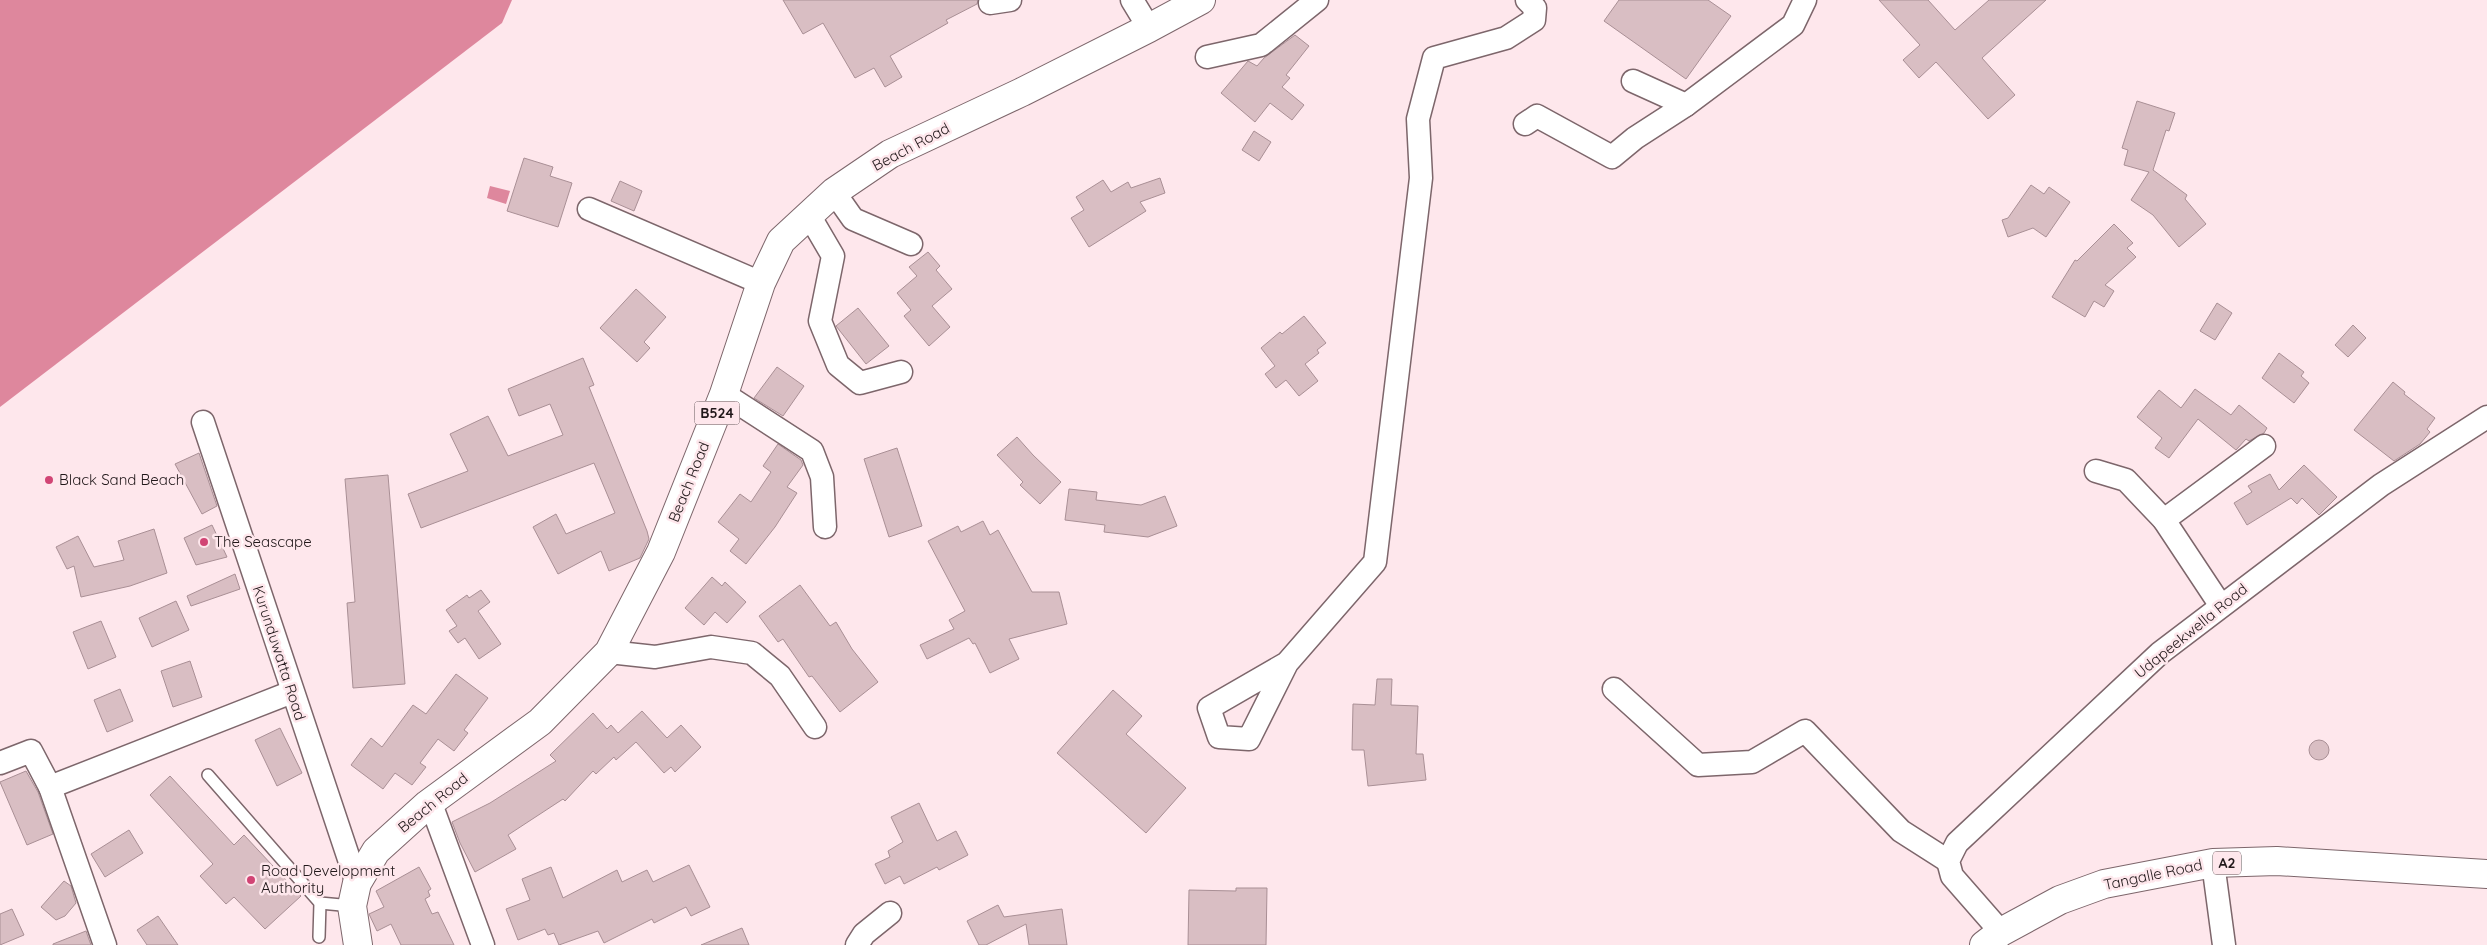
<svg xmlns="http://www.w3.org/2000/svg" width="2487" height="945" font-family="Quicksand,sans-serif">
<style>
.water{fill:#de879d}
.building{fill:#d9bec3;stroke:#a98f95}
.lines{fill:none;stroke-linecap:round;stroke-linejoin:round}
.lane-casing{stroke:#7d666b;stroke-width:14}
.street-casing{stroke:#7d666b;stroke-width:25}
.primary-casing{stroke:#7d666b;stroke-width:30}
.highway-casing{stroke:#7d666b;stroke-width:30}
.lane{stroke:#fff;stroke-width:11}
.street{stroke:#fff;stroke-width:22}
.primary{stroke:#fff;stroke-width:28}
.highway{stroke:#fff;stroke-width:28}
.poi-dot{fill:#d14474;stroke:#fee7ec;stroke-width:2}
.labels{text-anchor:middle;stroke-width:5;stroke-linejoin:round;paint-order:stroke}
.shield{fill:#fee7ec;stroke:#635659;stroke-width:1}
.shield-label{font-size:14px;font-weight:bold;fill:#21181a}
.street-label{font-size:15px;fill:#21181a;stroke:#fee7ec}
.poi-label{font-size:15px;fill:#21181a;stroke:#fee7ec;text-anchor:start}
</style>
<rect width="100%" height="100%" fill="#fee7ec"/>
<!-- water -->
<g class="water">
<path d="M 0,0 L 512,0 L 502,23 L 0,407 Z"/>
<path d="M 490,186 L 510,191 L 506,204 L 487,198 Z"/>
</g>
<!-- building -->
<g class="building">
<path d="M 783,0 L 978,0 L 977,4 L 946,20 L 948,23 L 890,56 L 902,77 L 885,87 L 874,68 L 855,78 L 823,23 L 803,34 Z"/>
<path d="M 1619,0 L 1708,0 L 1731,16 L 1686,79 L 1604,21 Z"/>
<path d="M 1879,0 L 1928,0 L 1955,30 L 1989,0 L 2046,0 L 1982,58 L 2015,95 L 1988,119 L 1936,62 L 1919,78 L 1903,60 L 1920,45 Z"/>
<path d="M 1295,35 L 1309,46 L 1286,75 L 1290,78 L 1282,87 L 1304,105 L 1292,120 L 1270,103 L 1255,122 L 1221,93 L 1248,61 L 1257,66 L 1264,58 Z"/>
<path d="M 2137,101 L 2175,113 L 2169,131 L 2166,130 L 2153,170 L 2187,195 L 2185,199 L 2206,224 L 2179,247 L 2153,215 L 2131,200 L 2149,172 L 2124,165 L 2128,150 L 2122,148 Z"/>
<path d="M 1254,131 L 1271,142 L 1259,161 L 1242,150 Z"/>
<path d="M 524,158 L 553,167 L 550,176 L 572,183 L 558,227 L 507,211 Z"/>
<path d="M 1160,178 L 1165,193 L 1140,202 L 1146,211 L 1089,247 L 1071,218 L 1084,210 L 1076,197 L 1103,180 L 1111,192 L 1128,182 L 1131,188 Z"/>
<path d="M 620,181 L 642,191 L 634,211 L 611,201 Z"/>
<path d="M 2031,185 L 2044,194 L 2049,187 L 2070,202 L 2046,237 L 2033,228 L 2008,237 L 2002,220 L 2008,218 Z"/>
<path d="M 2114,224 L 2133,243 L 2127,248 L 2136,257 L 2105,285 L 2114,291 L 2104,307 L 2094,301 L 2085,317 L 2052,297 L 2075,260 L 2077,261 Z"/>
<path d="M 928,252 L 940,266 L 936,270 L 952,289 L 932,306 L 950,327 L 929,346 L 904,316 L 911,310 L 897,293 L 917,276 L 909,267 Z"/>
<path d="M 636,289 L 666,317 L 644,342 L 650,348 L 637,362 L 600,328 Z"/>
<path d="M 2217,303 L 2232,313 L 2215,340 L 2200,331 Z"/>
<path d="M 858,308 L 889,346 L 866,364 L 836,326 Z"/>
<path d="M 1304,316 L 1326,343 L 1317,350 L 1319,353 L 1305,364 L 1318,381 L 1299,396 L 1286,380 L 1276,388 L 1265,374 L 1275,366 L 1261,348 L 1280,332 L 1282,334 Z"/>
<path d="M 2353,325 L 2366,338 L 2348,357 L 2335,345 Z"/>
<path d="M 2279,353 L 2304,372 L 2301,376 L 2309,383 L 2294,403 L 2262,378 Z"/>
<path d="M 583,358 L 594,385 L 589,387 L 647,531 L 649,539 L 640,558 L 609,571 L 601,551 L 558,574 L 533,527 L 556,514 L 566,534 L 615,513 L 594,463 L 421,528 L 408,494 L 468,471 L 450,434 L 488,416 L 508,456 L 563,435 L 550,404 L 519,416 L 508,389 Z"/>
<path d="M 777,367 L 804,386 L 783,416 L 754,398 Z"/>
<path d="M 2393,382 L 2405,392 L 2404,394 L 2435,418 L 2427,429 L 2430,432 L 2420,444 L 2394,461 L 2354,430 Z"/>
<path d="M 2195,389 L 2231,415 L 2239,405 L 2267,428 L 2264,433 L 2249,441 L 2246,439 L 2236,450 L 2198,419 L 2169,458 L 2155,448 L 2162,438 L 2137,417 L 2159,390 L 2181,408 Z"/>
<path d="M 1017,437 L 1033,455 L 1061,482 L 1040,504 L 1020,485 L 1023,482 L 997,455 Z"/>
<path d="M 778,444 L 801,460 L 803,465 L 787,487 L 797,493 L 775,527 L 746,564 L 730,551 L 739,539 L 718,522 L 740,494 L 751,502 L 771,472 L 763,466 Z"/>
<path d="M 897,448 L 922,526 L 889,537 L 864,459 Z"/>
<path d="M 199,453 L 217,506 L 202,514 L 175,464 Z"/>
<path d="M 2304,465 L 2337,497 L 2319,515 L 2302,498 L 2297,504 L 2291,498 L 2247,525 L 2234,503 L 2252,492 L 2248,486 L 2270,474 L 2279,490 Z"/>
<path d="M 388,475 L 405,684 L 353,688 L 347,603 L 355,602 L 345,479 Z"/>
<path d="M 1069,489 L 1097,492 L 1096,500 L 1141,505 L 1165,496 L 1177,526 L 1148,537 L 1104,532 L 1105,525 L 1065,520 Z"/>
<path d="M 983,521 L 990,535 L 998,530 L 1032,592 L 1059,592 L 1067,624 L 1009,639 L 1019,659 L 990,673 L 975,643 L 973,644 L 969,638 L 927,659 L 920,645 L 954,629 L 949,620 L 965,611 L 928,541 L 958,526 L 961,532 Z"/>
<path d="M 212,525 L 227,557 L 196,565 L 184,538 Z"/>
<path d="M 154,529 L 167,573 L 130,586 L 81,597 L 74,566 L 67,569 L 56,547 L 78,536 L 94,567 L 124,560 L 118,541 Z"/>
<path d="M 235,574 L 240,589 L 191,606 L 187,596 Z"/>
<path d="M 712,577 L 722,586 L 725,582 L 746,602 L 727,623 L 715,612 L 704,625 L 685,608 Z"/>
<path d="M 800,585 L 830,626 L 836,622 L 852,649 L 878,682 L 840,712 L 812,676 L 809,677 L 783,639 L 778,642 L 759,616 Z"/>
<path d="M 481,590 L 490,602 L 478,611 L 501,644 L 479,659 L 465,638 L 458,643 L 449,631 L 457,626 L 446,610 L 467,595 L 469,598 Z"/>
<path d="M 176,601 L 189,630 L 152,647 L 139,618 Z"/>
<path d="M 101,621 L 116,657 L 88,669 L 73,632 Z"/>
<path d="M 190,661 L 202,697 L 173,707 L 161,671 Z"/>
<path d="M 456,674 L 488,698 L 464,730 L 468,733 L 454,751 L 438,739 L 420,763 L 426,767 L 412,785 L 395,773 L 383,789 L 351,765 L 371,738 L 382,747 L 413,705 L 426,714 Z"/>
<path d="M 1377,679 L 1392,679 L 1391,705 L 1418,706 L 1416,754 L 1423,754 L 1426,780 L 1368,786 L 1364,750 L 1352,750 L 1353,704 L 1375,705 Z"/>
<path d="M 120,689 L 133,721 L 107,732 L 94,700 Z"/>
<path d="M 1113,690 L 1142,716 L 1126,734 L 1186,788 L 1146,833 L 1057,753 Z"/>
<path d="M 642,711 L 667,738 L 681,725 L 701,747 L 675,772 L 671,767 L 664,773 L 636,742 L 616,760 L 614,757 L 596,774 L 593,771 L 565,801 L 563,799 L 508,835 L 516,849 L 475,872 L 460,843 L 452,822 L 490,803 L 556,761 L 550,755 L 593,713 L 607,729 L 611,725 L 618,733 Z"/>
<path d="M 280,728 L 302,773 L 277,786 L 255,740 Z"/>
<circle cx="2319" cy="750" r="10"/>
<path d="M 26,771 L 38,792 L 53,834 L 27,845 L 0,782 Z"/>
<path d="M 170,776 L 234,845 L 244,835 L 301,896 L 265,929 L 234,897 L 226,904 L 200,876 L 213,864 L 150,795 Z"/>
<path d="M 919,803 L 937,841 L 956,831 L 968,855 L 939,870 L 937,867 L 904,884 L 900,876 L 885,884 L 875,864 L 890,857 L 888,851 L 903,842 L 891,817 Z"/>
<path d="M 129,830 L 143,853 L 105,877 L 91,854 Z"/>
<path d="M 689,865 L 710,907 L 691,916 L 686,907 L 654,923 L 652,919 L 604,943 L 598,931 L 559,945 L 554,933 L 548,935 L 545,929 L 518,940 L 506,909 L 530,900 L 522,879 L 551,867 L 563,898 L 617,870 L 622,882 L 647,870 L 653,882 Z"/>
<path d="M 419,867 L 431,889 L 428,891 L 430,896 L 425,899 L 432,914 L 438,912 L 454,945 L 401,945 L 391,924 L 377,931 L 369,914 L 384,907 L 376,891 Z"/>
<path d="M 64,881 L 71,886 L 76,903 L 65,916 L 56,920 L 41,907 Z"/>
<path d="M 1236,888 L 1267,888 L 1266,945 L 1188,945 L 1189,890 L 1236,891 Z"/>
<path d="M 998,905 L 1004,917 L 1062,909 L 1067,945 L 1029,945 L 1026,924 L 986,945 L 979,945 L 967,921 Z"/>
<path d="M 12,909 L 24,935 L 0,945 L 0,914 Z"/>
<path d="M 158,916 L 178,945 L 147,945 L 137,930 Z"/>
<path d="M 742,928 L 749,945 L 701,945 Z"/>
<path d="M 86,931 L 91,945 L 53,945 L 53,944 Z"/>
</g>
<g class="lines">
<defs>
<g id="lane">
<path d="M 208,775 L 320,903 L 319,937"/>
<path d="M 320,903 L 352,906"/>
</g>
<g id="street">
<path d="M 1132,0 L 1149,28"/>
<path d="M 990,3 L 1010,0"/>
<path d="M 1207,57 L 1261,45 L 1317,0"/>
<path d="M 1633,81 L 1686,105 L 1793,25 L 1805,0"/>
<path d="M 1525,124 L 1537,116 L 1612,157 L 1635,138 L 1686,105"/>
<path d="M 834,192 L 853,219 L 911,244"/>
<path d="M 589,209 L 761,283"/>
<path d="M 809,215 L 833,256 L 820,321 L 838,365 L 860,383 L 901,372"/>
<path d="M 724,394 L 812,451 L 822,477 L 825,527"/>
<path d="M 203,422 L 357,883"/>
<path d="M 2096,471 L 2126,480 L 2164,520 L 2221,606"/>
<path d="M 2164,520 L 2264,446"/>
<path d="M 609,652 L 655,657 L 711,647 L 752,653 L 780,676 L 815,727"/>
<path d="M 1287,663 L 1209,708 L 1219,737 L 1249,739 L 1287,663 L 1375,562 L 1421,178 L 1418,119 L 1434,58 L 1506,38 L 1534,20 L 1535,8 L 1527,0"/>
<path d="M 1614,689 L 1698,765 L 1752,762 L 1805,731 L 1901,831 L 1948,861"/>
<path d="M 0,763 L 31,751 L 50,787"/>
<path d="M 428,804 L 434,812 L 483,945"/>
<path d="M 2213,863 L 2224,945"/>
<path d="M 2001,932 L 1952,876 L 1948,861 L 1957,843 L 2160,653 L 2381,485 L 2487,417"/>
<path d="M 105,945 L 50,787 L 292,692"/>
<path d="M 857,945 L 864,934 L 890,913"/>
</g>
<path id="primary" d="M 358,945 L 352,906 L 357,883 L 376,851 L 428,804 L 540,722 L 609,652 L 661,552 L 724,394 L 761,283 L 781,241 L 834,192 L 890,154 L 1022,92 L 1149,28 L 1201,0"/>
<path id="highway" d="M 1984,945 L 2001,932 L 2060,900 L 2104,884 L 2213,863 L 2277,861 L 2487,874"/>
</defs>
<!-- lane casing -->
<use href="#lane" class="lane-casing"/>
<!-- street casing -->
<use href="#street" class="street-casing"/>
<!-- primary casing -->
<use href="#primary" class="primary-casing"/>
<!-- highway casing -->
<use href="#highway" class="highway-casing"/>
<!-- lane -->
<use href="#lane" class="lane"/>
<!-- street -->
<use href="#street" class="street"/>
<!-- primary -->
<use href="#primary" class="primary"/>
<!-- highway -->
<use href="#highway" class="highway"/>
</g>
<!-- markers -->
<g class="poi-dot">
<circle cx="49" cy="480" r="5"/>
<circle cx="204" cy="542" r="5"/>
<circle cx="251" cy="880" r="5"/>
</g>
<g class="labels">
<!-- shield labels -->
<g class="shield">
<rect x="694.5" y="401.5" width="45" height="23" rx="4"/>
<rect x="2213" y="851.5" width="28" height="23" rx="4"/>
</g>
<g class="shield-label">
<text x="717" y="418">B524</text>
<text x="2227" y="868">A2</text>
</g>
<!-- street labels -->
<g class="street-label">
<text transform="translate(911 147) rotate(-28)" y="5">Beach Road</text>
<text transform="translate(689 482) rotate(-68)" y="5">Beach Road</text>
<text transform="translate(2191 631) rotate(-39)" y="5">Udapeekwella Road</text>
<text transform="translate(279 653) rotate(72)" y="5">Kurunduwatta Road</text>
<text transform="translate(433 803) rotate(-39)" y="5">Beach Road</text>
<text transform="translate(2153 875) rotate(-12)" y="5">Tangalle Road</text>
</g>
<!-- poi labels -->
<g class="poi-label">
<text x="59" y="485">Black Sand Beach</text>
<text x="214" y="547">The Seascape</text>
<text x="261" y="876">Road Development<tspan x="261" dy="17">Authority</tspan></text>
</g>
</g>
</svg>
